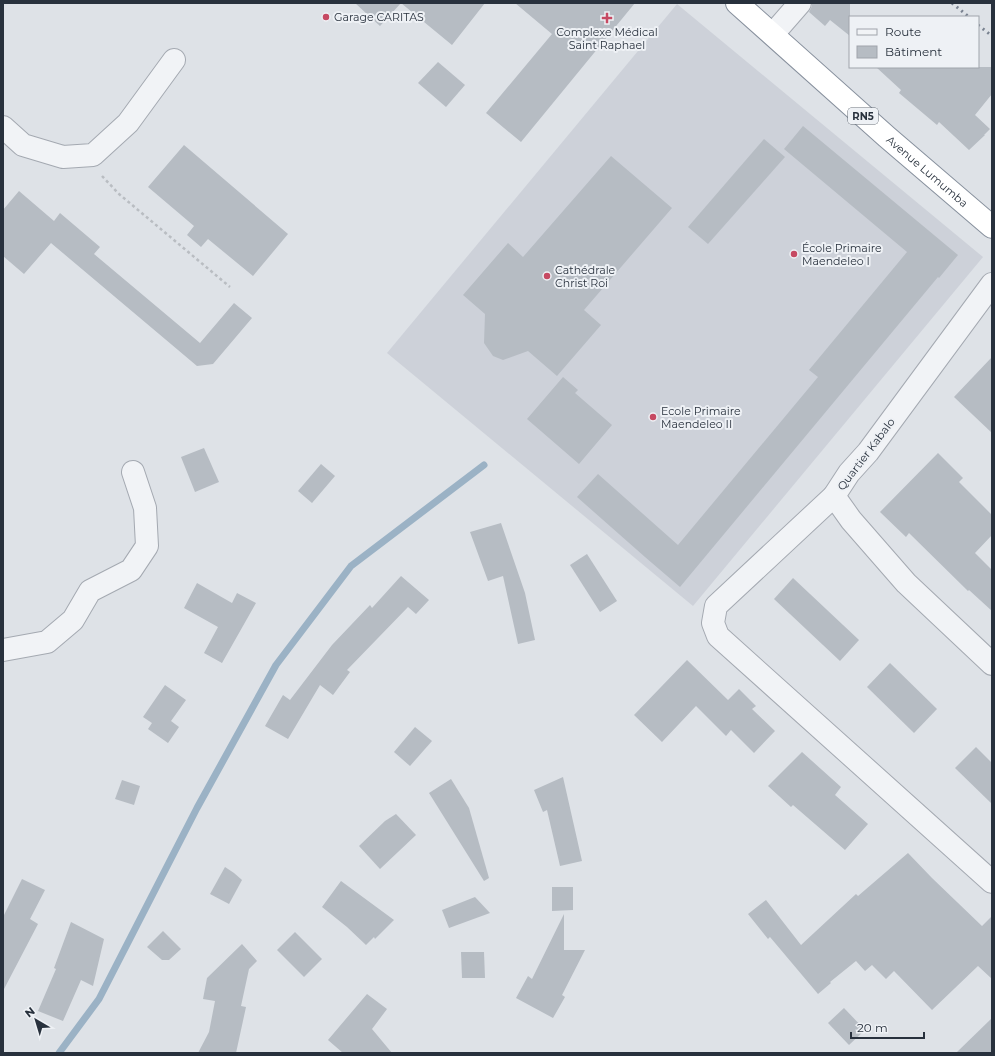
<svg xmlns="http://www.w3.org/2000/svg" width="995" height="1056" font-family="Montserrat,sans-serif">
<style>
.built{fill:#cdd1d9}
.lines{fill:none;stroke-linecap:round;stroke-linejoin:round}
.stream{stroke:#9bb2c5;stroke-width:7}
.building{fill:#b6bcc3}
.minor-casing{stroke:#a4a9b1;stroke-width:24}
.highway-casing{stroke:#87909d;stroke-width:24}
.path{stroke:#b9bdc2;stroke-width:2.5;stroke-dasharray:3 3;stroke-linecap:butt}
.minor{stroke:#f1f3f6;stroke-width:22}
.highway{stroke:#fff;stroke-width:22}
.rail{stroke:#798290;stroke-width:3;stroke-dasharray:2 4;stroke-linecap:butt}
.poi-dot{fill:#c64962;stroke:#eef1f5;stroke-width:1.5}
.labels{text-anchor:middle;stroke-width:4;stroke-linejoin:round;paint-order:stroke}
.shield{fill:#eef1f5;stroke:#636b74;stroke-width:1}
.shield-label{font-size:10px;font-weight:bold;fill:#28313d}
.poi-label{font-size:11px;fill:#28313d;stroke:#eef1f5;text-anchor:start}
.street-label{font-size:11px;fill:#28313d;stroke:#eef1f5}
</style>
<rect width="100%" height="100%" fill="#dee2e7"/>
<!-- built -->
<path class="built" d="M 677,4 L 983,257 L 693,606 L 387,353 Z"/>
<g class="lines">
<!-- stream -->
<path class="stream" d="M 59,1053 L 99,999 L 197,808 L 276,665 L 351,566 L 484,465"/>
</g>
<!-- building -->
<g class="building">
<path d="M 355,3 L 485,3 L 452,45 L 401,3 L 380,26 Z"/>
<path d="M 515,3 L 635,3 L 521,142 L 486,113 L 552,34 Z"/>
<path d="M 812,3 L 850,3 L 850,36 L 830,20 L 825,26 L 809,12 L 812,6 Z"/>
<path d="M 438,62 L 465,85 L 446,107 L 418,83 Z"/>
<path d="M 876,67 L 992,67 L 992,94 L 975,115 L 990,129 L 984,135 L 985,135 L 969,150 L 939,122 L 937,125 L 899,93 L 901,90 Z"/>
<path d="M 803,126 L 958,255 L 939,278 L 938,277 L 680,587 L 645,557 L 577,497 L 598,474 L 678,545 L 818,377 L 809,370 L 907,252 L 784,149 Z"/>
<path d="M 764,139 L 785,157 L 708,244 L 688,227 Z"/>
<path d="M 184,145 L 288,234 L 253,276 L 208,239 L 201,247 L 187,235 L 194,226 L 148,187 Z"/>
<path d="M 611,156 L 672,208 L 584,310 L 601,325 L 557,376 L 528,351 L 503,360 L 493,356 L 484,343 L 485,314 L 463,295 L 508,243 L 523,257 Z"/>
<path d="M 19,191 L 54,221 L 60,213 L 100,247 L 94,254 L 200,343 L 234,303 L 252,318 L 213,364 L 197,366 L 51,243 L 24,274 L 3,256 L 3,210 Z"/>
<path d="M 992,357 L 992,433 L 954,397 Z"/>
<path d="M 563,377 L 578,390 L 575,393 L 612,425 L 579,464 L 527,419 Z"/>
<path d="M 204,448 L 219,482 L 195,492 L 181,457 Z"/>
<path d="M 938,453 L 963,478 L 959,482 L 992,515 L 992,535 L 975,553 L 992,570 L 992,611 L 969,590 L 968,591 L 909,533 L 906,537 L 880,512 Z"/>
<path d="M 321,464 L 335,476 L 312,503 L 298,491 Z"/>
<path d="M 501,523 L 525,593 L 535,640 L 518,644 L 503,576 L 488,581 L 470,532 Z"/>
<path d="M 587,554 L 617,601 L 600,612 L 570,565 Z"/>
<path d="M 401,576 L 429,600 L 416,614 L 408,607 L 347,670 L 350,672 L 333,695 L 320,685 L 288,739 L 265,726 L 283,695 L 290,700 L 332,645 L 370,605 L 372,608 Z"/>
<path d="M 793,578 L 859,640 L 840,661 L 774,599 Z"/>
<path d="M 197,583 L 232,603 L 237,593 L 256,603 L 222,663 L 204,653 L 218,627 L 184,608 Z"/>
<path d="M 687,660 L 728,700 L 739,689 L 756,706 L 752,709 L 775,731 L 754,753 L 731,730 L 726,736 L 696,706 L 662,742 L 634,715 Z"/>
<path d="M 890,663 L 937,709 L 914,733 L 867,687 Z"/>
<path d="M 165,685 L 186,700 L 171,721 L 179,727 L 168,743 L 148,729 L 152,723 L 143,717 Z"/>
<path d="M 415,727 L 432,741 L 410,766 L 394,752 Z"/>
<path d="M 976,747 L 992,763 L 992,804 L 955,768 Z"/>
<path d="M 802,752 L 841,787 L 835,795 L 868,824 L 845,850 L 793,805 L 791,807 L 768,786 Z"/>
<path d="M 563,777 L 582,861 L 560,866 L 547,810 L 543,812 L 534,790 Z"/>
<path d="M 451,779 L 469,808 L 489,878 L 484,881 L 429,793 Z"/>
<path d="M 122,780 L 140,786 L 134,805 L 115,799 Z"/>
<path d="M 396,814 L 416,835 L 380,869 L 359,846 L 385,821 Z"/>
<path d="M 908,853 L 932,878 L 982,926 L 992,916 L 992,979 L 978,966 L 932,1010 L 894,971 L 886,979 L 872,965 L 865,971 L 856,961 L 830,982 L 831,983 L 818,994 L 770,937 L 768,939 L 748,914 L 766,900 L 801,945 L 856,894 L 858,896 Z"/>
<path d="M 225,867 L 234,873 L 242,880 L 229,904 L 210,894 Z"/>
<path d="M 22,879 L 45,890 L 30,919 L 38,924 L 3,991 L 3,917 Z"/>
<path d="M 341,881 L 394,920 L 375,939 L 374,937 L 366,945 L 347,927 L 322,907 Z"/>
<path d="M 552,887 L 573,887 L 573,910 L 552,911 Z"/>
<path d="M 475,897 L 490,913 L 449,928 L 442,910 Z"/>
<path d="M 564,914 L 564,950 L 585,950 L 562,995 L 565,997 L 553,1018 L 516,998 L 528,976 L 532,979 Z"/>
<path d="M 71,922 L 104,939 L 93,986 L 81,980 L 63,1021 L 38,1011 L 56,969 L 54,968 Z"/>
<path d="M 163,931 L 181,949 L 169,960 L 162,960 L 147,947 Z"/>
<path d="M 295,932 L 322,959 L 304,977 L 277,950 Z"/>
<path d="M 242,944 L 257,961 L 249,969 L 241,1006 L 246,1007 L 236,1053 L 198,1053 L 209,1032 L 215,1001 L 203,999 L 207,978 Z"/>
<path d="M 461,952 L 484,952 L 485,978 L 462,978 Z"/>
<path d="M 367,994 L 387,1009 L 372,1029 L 392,1053 L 343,1053 L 328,1040 Z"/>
<path d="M 844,1008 L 865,1030 L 849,1045 L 828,1023 Z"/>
<path d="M 992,1018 L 992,1053 L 956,1053 Z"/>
</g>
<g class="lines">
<defs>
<g id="minor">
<path d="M 773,34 L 800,3"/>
<path d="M 3,127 L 23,145 L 63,157 L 93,155 L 128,123 L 174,60"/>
<path d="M 992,284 L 868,452 L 849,473 L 834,496 L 851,520 L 906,583 L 992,664"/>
<path d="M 834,496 L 716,606 L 713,623 L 718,636 L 992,882"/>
<path d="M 3,650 L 47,642 L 73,620 L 90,591 L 131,570 L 147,546 L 145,508 L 133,472"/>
</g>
<g id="highway">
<path id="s1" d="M 737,3 L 887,137 L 992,227"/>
</g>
</defs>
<!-- minor casing -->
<use href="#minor" class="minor-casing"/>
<!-- highway casing -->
<use href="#highway" class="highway-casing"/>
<!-- path -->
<path class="path" d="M 102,176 L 119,194 L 230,287"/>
<!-- minor -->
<use href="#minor" class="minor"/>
<!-- highway -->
<use href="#highway" class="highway"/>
<!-- rail -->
<g class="rail">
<path d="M 952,3 L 969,17"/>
<path d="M 978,25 L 992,36"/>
</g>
</g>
<!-- markers -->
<g class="poi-dot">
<circle cx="326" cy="17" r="4"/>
<path d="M605 12h4v4h4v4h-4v4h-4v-4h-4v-4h4z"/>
<circle cx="794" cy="254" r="4"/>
<circle cx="547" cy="276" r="4"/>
<circle cx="653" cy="417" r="4"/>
</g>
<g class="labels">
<!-- shield labels -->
<rect class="shield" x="848" y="108" width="30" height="16" rx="3"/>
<g class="shield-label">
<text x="863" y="120">RN5</text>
</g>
<!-- poi labels -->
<g class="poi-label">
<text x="334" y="21">Garage CARITAS</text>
<text x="607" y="36" text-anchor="middle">Complexe Médical<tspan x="607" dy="13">Saint Raphael</tspan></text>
<text x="802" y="252">École Primaire<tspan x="802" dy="13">Maendeleo I</tspan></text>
<text x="555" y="274">Cathédrale<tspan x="555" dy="13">Christ Roi</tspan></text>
<text x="661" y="415">Ecole Primaire<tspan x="661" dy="13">Maendeleo II</tspan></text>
</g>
<!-- street labels -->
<g class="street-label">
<text dy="4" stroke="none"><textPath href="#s1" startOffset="254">Avenue Lumumba</textPath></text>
<text transform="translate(866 454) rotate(-53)" y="4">Quartier Kabalo</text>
</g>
</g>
<!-- border -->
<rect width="995" height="1056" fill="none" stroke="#28313d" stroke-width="8"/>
<!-- legend -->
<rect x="849" y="16" width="130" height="52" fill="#eef1f5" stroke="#9fa4ab"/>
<rect x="857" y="29" width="20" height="6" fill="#f1f3f6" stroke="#9fa4ab"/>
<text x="885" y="36" font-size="12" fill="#28313d">Route</text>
<rect x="857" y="46" width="20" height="12" fill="#b6bcc3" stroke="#9fa4ab"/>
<text x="885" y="56" font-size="12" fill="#28313d">Bâtiment</text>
<!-- north arrow -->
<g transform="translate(36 1020) rotate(322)" stroke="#eef1f5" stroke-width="3" paint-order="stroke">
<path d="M0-3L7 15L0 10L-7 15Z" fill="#28313d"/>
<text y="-6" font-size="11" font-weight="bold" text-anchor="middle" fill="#28313d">N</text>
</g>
<!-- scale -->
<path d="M851 1032v6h73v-6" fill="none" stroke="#28313d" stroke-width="2"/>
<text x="857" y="1032" font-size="12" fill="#28313d" stroke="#eef1f5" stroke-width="3" paint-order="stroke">20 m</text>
</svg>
